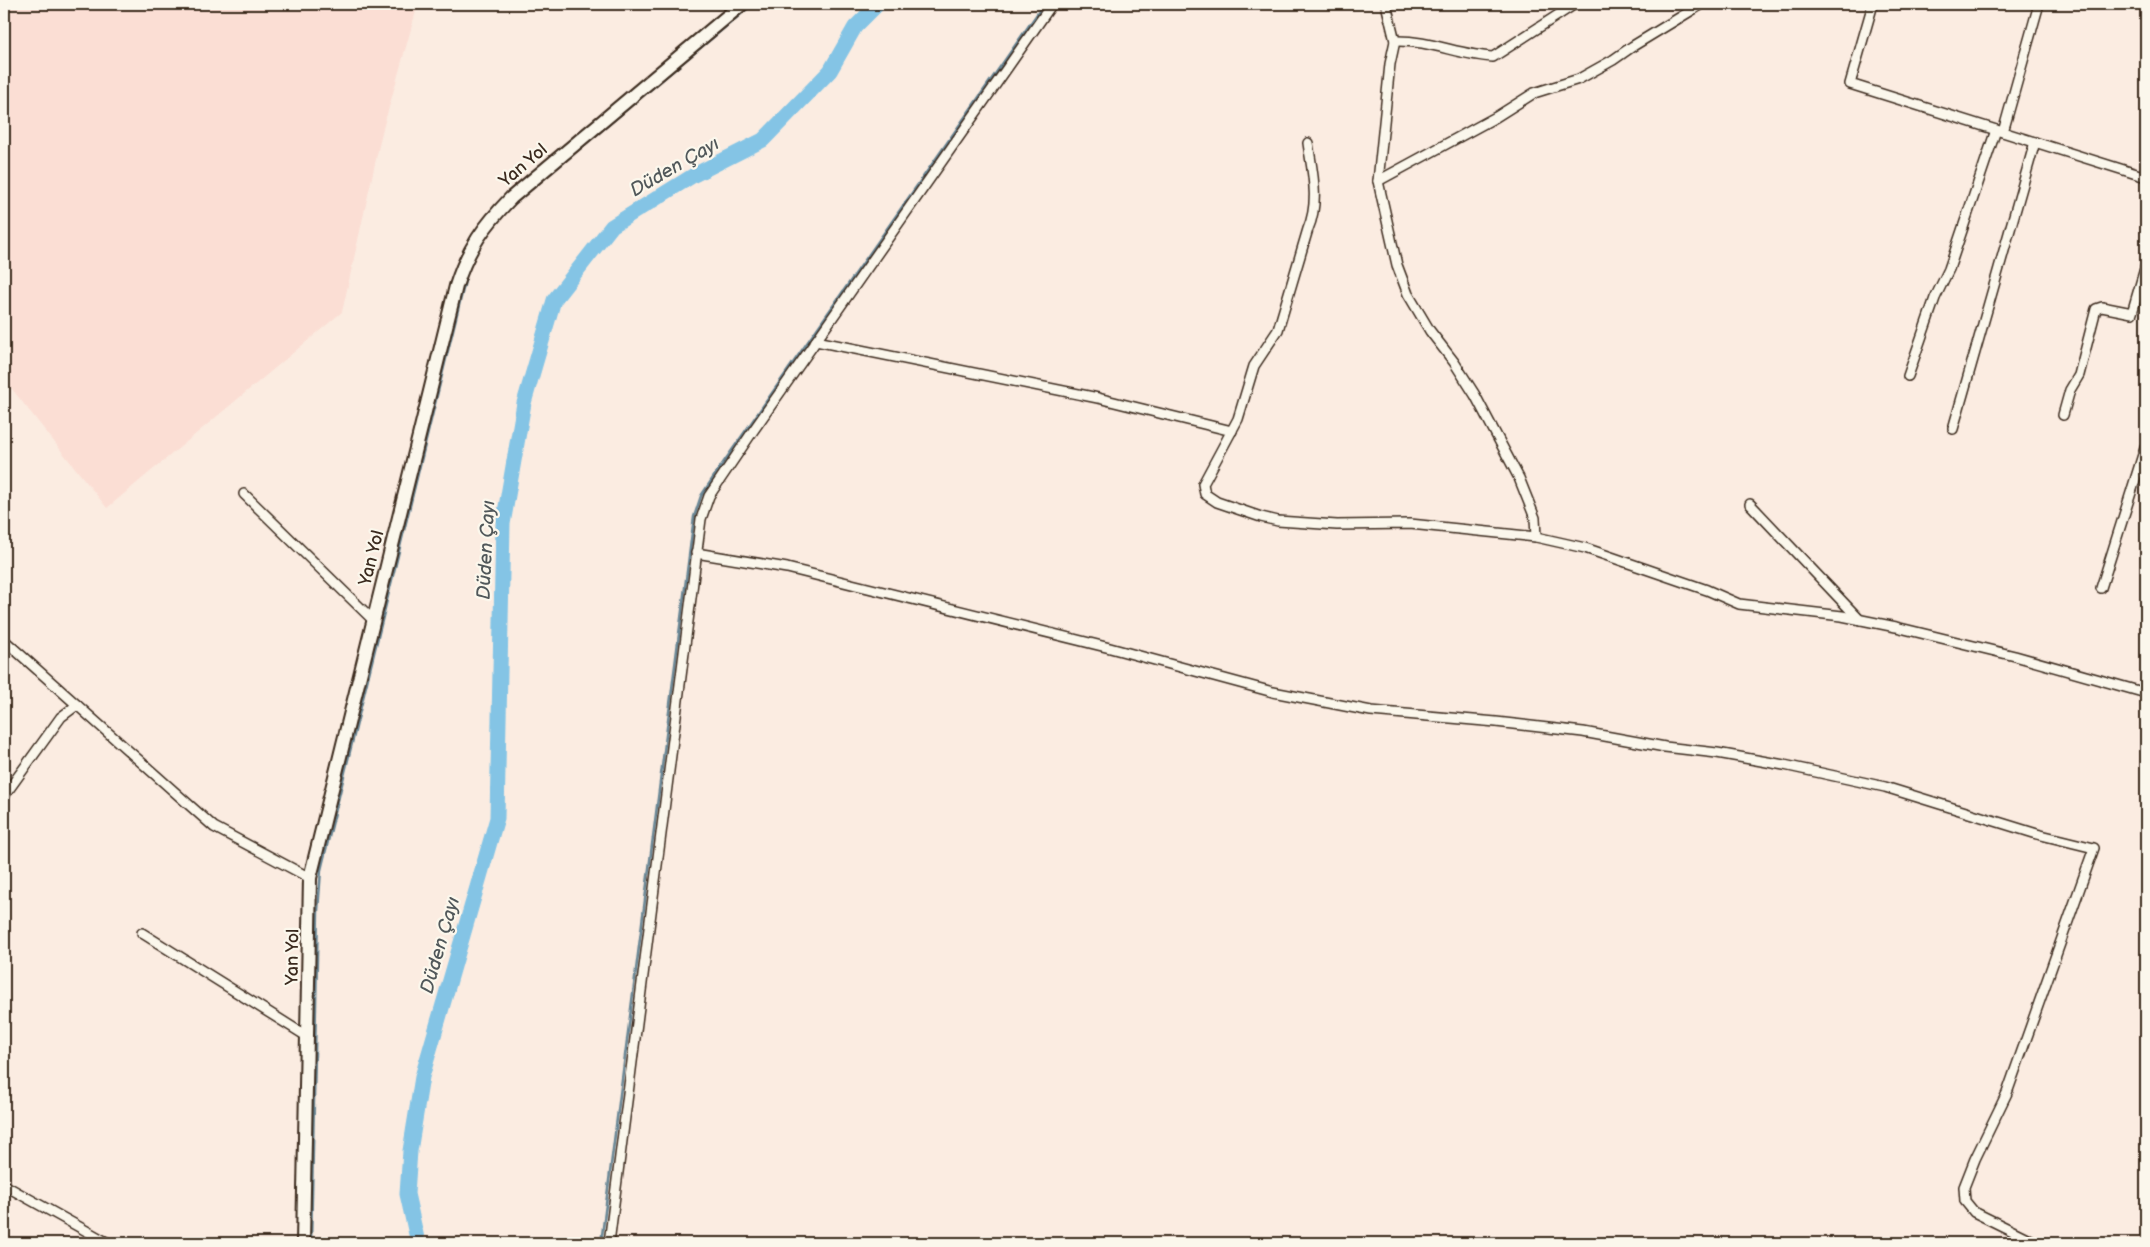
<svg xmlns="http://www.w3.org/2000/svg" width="2150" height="1247" font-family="'Balsamiq Sans',sans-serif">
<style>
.built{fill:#fbded4}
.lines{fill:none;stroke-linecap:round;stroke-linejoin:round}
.stream{stroke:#678695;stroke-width:2.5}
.river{stroke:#84c4e5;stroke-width:15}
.street-casing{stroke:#3b2a1e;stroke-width:12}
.secondary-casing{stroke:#3b2a1e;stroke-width:16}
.street{stroke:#fbf7ec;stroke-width:9}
.secondary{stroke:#fbf7ec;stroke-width:12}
.labels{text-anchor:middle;stroke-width:4.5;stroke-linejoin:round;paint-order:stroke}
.street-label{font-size:18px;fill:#3b2a1e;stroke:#fbf7ec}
.water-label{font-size:19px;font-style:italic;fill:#51585a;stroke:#fbf7ec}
</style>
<rect width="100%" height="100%" fill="#fbece1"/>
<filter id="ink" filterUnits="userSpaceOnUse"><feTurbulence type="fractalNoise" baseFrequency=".02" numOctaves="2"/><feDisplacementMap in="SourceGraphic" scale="10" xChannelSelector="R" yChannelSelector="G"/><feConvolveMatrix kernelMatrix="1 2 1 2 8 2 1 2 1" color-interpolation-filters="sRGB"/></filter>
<g filter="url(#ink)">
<!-- built -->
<path class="built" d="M 4,4 L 418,4 L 382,132 L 342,312 L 107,508 L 4,379 Z"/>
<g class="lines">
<!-- stream -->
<g class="stream">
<path d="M 509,208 L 753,4"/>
<path d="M 311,1243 L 318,911 L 321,870 L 466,277"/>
<path d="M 601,1243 L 694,517 L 701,496 L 721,466 L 1044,4"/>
</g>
<!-- river -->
<path class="river" d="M 418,1243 L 407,1194 L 410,1151 L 422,1077 L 497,818 L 503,524 L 524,403 L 554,300 L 612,226 L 694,175 L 763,140 L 830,71 L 855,27 L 878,4"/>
<defs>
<g id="street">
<path d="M 1386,4 L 1395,41 L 1390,64 L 1378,181 L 1397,265 L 1408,294 L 1430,331 L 1454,362 L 1475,395 L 1519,478 L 1535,518 L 1536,537"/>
<path d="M 1873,4 L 1850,84 L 2146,177"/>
<path d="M 1395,41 C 1429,40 1459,55 1493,57 L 1575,4"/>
<path d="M 2003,132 L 2039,4"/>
<path d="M 1308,143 C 1312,171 1320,201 1308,229 L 1278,330 L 1254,366 L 1238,419 L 1203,484 L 1205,494 L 1217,502 L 1261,517 L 1278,521 L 1337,525 L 1410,524 L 1536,537 L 1585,548 L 1707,590 L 1739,604 L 1842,616 L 1896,627 L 2015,656 L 2146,693"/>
<path d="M 1378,181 L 1496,117 L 1534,93 L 1579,79 L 1613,60 L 1633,46 L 1702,4"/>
<path d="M 816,341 L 1098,398 L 1232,431"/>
<path d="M 1908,376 L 1935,298 L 1949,269 L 1996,130"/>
<path d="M 2063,415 L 2070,390 L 2079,375 L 2096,309 L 2102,307 L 2132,313 L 2146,265"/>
<path d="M 1953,429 L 2035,142"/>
<path d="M 244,494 L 374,621"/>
<path d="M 1750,504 L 1860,620"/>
<path d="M 696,553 L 787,568 L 1110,648 L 1273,692 L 1371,711 L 1496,722 L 1583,732 L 1665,747 L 1717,753 L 1784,765 L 1885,787 L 2037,834 L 2094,848 L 2007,1093 L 1975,1159 L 1964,1187 L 1965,1201 L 1974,1212 L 2037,1243"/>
<path d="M 2101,588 L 2146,445"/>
<path d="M 4,640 L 214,827 L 310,878"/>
<path d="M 4,796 L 61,717 L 77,705"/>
<path d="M 142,933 L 308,1037"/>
<path d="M 4,1185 L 108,1243"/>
<path d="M 609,1243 L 701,519 L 709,496 L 753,431 L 1052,4"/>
</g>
<path id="secondary" d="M 303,1243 L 310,878 L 456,286 C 468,248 484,226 511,198 L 742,4"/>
</defs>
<!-- street casing -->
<use href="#street" class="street-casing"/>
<!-- secondary casing -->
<use href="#secondary" class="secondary-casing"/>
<!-- street -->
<use href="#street" class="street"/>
<!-- secondary -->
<use href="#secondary" class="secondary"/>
</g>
</g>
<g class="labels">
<!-- street labels -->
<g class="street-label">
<text transform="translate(523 165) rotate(-40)" y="6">Yan Yol</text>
<text transform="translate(371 558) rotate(-76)" y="6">Yan Yol</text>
<text transform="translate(292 957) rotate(-89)" y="6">Yan Yol</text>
</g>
<!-- water labels -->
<g class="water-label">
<text transform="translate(674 166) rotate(-30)" y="7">Düden Çayı</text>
<text transform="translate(485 550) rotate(-87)" y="7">Düden Çayı</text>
<text transform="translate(439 945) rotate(-74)" y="7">Düden Çayı</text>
</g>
</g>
<!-- margin -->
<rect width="2150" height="1247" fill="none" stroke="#fbf7ec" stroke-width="20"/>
<rect x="10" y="10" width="2130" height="1227" fill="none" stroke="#3b2a1e" stroke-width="2" filter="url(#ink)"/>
</svg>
